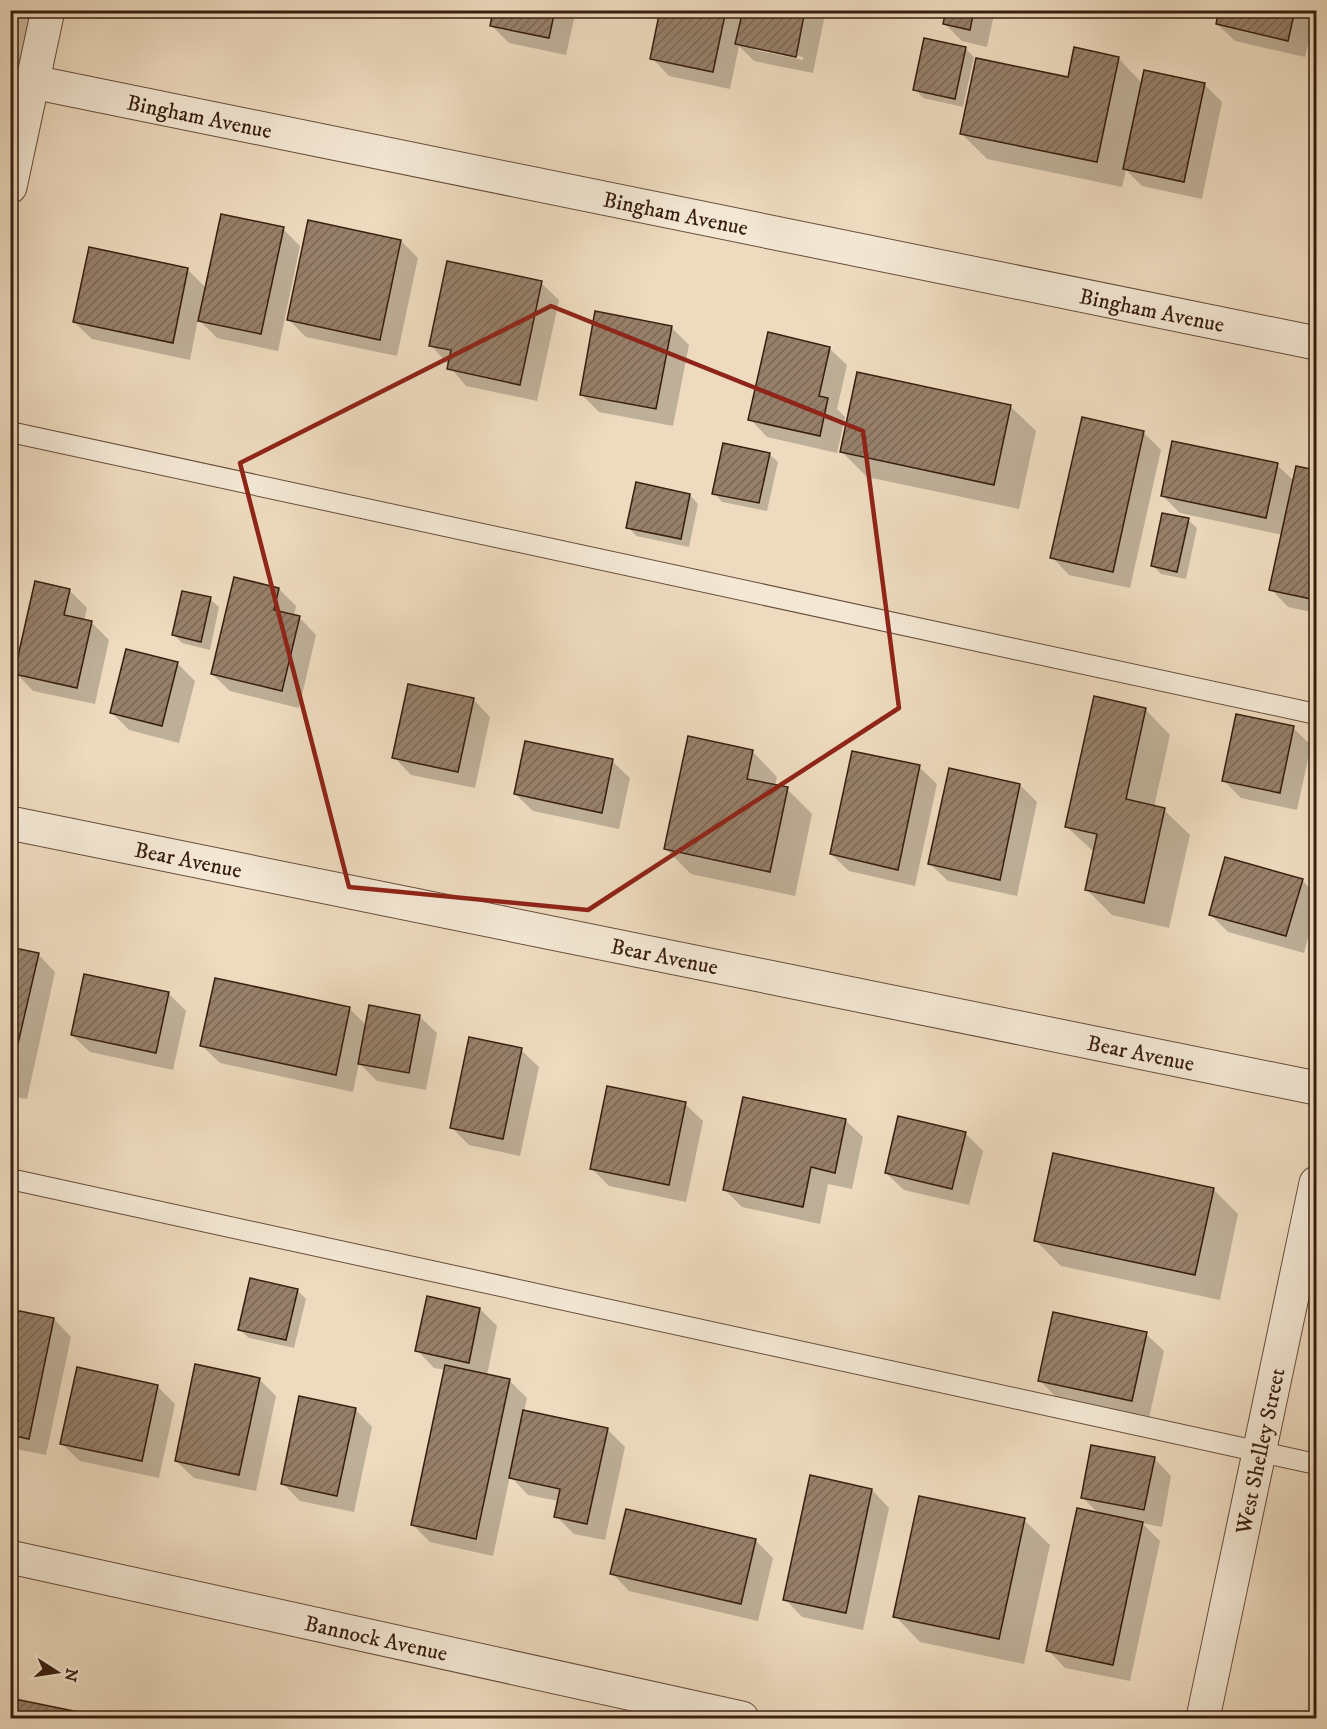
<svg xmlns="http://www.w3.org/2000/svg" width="1327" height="1729" font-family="'IM FELL DW Pica',serif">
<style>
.park{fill:#cfbba1;stroke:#846c58;stroke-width:1.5}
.shadow{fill:#0003;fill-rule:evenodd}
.building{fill:url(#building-hatch);stroke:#381e0e;stroke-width:1.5}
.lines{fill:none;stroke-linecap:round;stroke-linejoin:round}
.lane-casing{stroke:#664d3a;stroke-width:22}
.street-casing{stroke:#664d3a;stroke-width:35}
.lane{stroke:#f4e8d5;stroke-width:20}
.street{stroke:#f4e8d5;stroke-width:33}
.marked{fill:none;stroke:#8f2418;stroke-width:4.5;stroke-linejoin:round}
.labels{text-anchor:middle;stroke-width:4.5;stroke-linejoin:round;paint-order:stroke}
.street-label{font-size:22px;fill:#381e0e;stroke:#f4e8d5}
</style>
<defs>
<pattern id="building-hatch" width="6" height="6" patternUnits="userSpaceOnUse" patternTransform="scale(1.5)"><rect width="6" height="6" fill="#97806a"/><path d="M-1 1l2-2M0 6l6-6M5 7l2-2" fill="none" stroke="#7c6856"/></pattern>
</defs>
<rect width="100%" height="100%" fill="#eedbbf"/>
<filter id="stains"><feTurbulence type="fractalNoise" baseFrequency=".00333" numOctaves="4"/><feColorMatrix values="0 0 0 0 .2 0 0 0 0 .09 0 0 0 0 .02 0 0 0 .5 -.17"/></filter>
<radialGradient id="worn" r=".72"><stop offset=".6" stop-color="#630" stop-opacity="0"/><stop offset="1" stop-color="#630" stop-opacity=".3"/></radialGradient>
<!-- park -->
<path class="park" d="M 11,11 L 48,11 L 11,187 Z"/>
<!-- shadow -->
<g class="shadow">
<path d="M 383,10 L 415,10 L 413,17 Z"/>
<path d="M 494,10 L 576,10 L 566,55 L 509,43 L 491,25 Z"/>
<path d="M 662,10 L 826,10 L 813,73 L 754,61 L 739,46 L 730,89 L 669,76 L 652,58 ZM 755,47 L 803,57 L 803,60 L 755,50 Z"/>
<path d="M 948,10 L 995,10 L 987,47 L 962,41 L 945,24 Z"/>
<path d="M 1220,10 L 1316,10 L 1305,57 L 1235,41 L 1217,24 Z"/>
<path d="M 965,48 L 974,57 L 963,107 L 923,98 L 915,89 Z"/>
<path d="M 1118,58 L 1142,83 L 1145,72 L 1205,85 L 1222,102 L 1202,199 L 1142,186 L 1126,170 L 1122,187 L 987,159 L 962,134 L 1069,78 Z"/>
<path d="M 283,229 L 300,246 L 278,351 L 217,338 L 198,319 L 190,360 L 92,339 L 74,322 L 90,249 L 188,270 L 207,289 Z"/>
<path d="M 401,241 L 418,258 L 397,356 L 306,337 L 288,319 Z"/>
<path d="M 541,283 L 559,300 L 537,401 L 466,386 L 431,345 Z"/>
<path d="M 671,327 L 689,345 L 673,426 L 599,412 L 582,395 Z"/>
<path d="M 829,348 L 847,365 L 837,409 L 845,417 L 837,453 L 767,437 L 750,419 Z"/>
<path d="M 1010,406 L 1036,431 L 1019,509 L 867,477 L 842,452 Z"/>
<path d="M 1143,432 L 1161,450 L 1130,588 L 1069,575 L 1052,557 Z"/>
<path d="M 769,454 L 778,462 L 767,511 L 722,502 L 714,493 Z"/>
<path d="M 1277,465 L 1294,481 L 1297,468 L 1316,472 L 1316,613 L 1288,607 L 1271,589 L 1283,535 L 1180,513 L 1162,495 Z"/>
<path d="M 690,495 L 698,504 L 689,547 L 636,536 L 628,527 Z"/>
<path d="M 1188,520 L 1197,528 L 1186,579 L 1161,574 L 1152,565 Z"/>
<path d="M 279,589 L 296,606 L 294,616 L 299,617 L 316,635 L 299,708 L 230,691 L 212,674 Z"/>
<path d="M 69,590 L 87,608 L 84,621 L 92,623 L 109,640 L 95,704 L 33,691 L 16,673 Z"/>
<path d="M 210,599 L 219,607 L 210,650 L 182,643 L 174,635 Z"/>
<path d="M 177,663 L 195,681 L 179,743 L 129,730 L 112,713 Z"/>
<path d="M 473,699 L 490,717 L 475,788 L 411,775 L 394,757 Z"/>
<path d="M 1145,709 L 1170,735 L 1154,807 L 1164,810 L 1190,835 L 1169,928 L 1112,915 L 1087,890 L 1095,853 L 1067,827 Z"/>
<path d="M 1293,728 L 1311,745 L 1297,810 L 1241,798 L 1224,781 Z"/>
<path d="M 752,751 L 777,777 L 775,786 L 787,789 L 812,814 L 795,896 L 691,874 L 666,849 Z"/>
<path d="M 612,761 L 630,778 L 619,829 L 533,811 L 515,794 Z"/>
<path d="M 919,767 L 937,784 L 915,886 L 849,871 L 831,854 Z"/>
<path d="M 1020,785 L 1037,802 L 1017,896 L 948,881 L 930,864 Z"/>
<path d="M 1302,880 L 1316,895 L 1316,908 L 1304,953 L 1228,932 L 1210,914 Z"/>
<path d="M 10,948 L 38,954 L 55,972 L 27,1099 L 10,1096 Z"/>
<path d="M 168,993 L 186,1011 L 173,1070 L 90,1052 L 72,1035 Z"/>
<path d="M 349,1008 L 367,1026 L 419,1016 L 437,1033 L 426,1090 L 377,1081 L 359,1063 L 353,1092 L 220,1063 L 202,1046 Z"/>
<path d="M 521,1050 L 539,1067 L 520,1156 L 469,1145 L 451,1127 Z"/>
<path d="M 685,1104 L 703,1121 L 686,1202 L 609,1186 L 591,1168 Z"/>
<path d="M 845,1120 L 863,1137 L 852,1189 L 828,1184 L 820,1224 L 742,1207 L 725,1190 Z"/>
<path d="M 965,1133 L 983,1151 L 969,1205 L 904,1190 L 886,1173 Z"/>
<path d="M 1213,1189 L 1238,1214 L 1220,1300 L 1061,1266 L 1036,1241 Z"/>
<path d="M 297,1290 L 306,1299 L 294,1348 L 249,1338 L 240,1330 Z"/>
<path d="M 480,1309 L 497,1326 L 487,1375 L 509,1380 L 527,1398 L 524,1411 L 607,1429 L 625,1447 L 605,1540 L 574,1534 L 556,1516 L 559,1501 L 528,1495 L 510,1476 L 493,1556 L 430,1542 L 413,1525 L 446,1370 L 434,1368 L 417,1350 Z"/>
<path d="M 10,1310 L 54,1319 L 71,1337 L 46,1455 L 10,1448 Z"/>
<path d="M 1146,1334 L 1164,1351 L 1149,1418 L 1057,1398 L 1040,1381 Z"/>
<path d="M 259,1379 L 276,1396 L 256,1491 L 194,1478 L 176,1461 Z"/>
<path d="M 157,1386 L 175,1404 L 159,1478 L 80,1461 L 62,1444 Z"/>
<path d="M 355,1409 L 372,1427 L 354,1512 L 300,1501 L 282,1483 Z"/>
<path d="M 1154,1458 L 1171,1476 L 1162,1527 L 1142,1523 L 1160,1541 L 1130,1681 L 1065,1668 L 1048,1650 L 1099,1514 L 1082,1497 Z"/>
<path d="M 872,1490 L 889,1508 L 863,1630 L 802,1617 L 785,1599 Z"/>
<path d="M 627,1511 L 756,1541 L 773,1558 L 758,1621 L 629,1591 L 612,1573 Z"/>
<path d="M 1024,1520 L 1050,1545 L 1024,1664 L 920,1642 L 895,1616 Z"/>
<path d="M 10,1699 L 100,1718 L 10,1718 Z"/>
</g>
<!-- building -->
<g class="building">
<path d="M 493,10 L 555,10 L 549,38 L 490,26 Z"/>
<path d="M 660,10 L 726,10 L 713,72 L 650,59 Z"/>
<path d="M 743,10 L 805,10 L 796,57 L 735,44 Z"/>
<path d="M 946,10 L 974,10 L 970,30 L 943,24 Z"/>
<path d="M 1219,10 L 1295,10 L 1288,41 L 1216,24 Z"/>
<path d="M 924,38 L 966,47 L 955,99 L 913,90 Z"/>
<path d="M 1074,47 L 1119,57 L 1097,162 L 960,134 L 976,58 L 1068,77 Z"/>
<path d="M 1144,70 L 1205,83 L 1184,182 L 1123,169 Z"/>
<path d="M 221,214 L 284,227 L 261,334 L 198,321 Z"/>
<path d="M 308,220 L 401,240 L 380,340 L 287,320 Z"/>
<path d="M 89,247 L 188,268 L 173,343 L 73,322 Z"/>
<path d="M 447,261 L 542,281 L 520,385 L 447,369 L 451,350 L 429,346 Z"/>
<path d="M 595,311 L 672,326 L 656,409 L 580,395 Z"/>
<path d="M 768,332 L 830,347 L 819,396 L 828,398 L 820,436 L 748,420 Z"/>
<path d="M 857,372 L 1011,405 L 994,485 L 840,452 Z"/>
<path d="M 1082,417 L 1144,431 L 1113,572 L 1050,558 Z"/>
<path d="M 1172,441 L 1278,463 L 1266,518 L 1161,496 Z"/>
<path d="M 723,443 L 770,453 L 759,503 L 712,494 Z"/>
<path d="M 1296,466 L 1316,470 L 1316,600 L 1269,590 Z"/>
<path d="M 636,482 L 690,494 L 681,539 L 626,528 Z"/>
<path d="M 1162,513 L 1189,518 L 1177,572 L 1151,566 Z"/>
<path d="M 234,577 L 279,588 L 274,610 L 300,616 L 282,691 L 211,674 Z"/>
<path d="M 35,581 L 70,589 L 64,615 L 92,621 L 77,688 L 14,674 Z"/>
<path d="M 182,591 L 211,597 L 201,642 L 172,635 Z"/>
<path d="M 126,649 L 178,662 L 162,726 L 110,713 Z"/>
<path d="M 408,684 L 474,698 L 458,772 L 392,758 Z"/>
<path d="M 1094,696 L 1146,708 L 1126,799 L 1165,808 L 1144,903 L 1085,890 L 1097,834 L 1065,827 Z"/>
<path d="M 1236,714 L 1294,726 L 1280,793 L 1222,781 Z"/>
<path d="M 688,736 L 753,750 L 747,779 L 788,787 L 770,872 L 664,849 Z"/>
<path d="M 525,741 L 613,759 L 602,813 L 514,794 Z"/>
<path d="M 852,751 L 920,765 L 898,870 L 830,854 Z"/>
<path d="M 949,768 L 1020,784 L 1000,880 L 928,864 Z"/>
<path d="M 1225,857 L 1303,879 L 1286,936 L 1209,915 Z"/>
<path d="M 10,947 L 39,953 L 10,1078 Z"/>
<path d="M 84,974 L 169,992 L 156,1053 L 71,1035 Z"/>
<path d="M 215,978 L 350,1007 L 336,1075 L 200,1046 Z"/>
<path d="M 369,1005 L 420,1015 L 409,1073 L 358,1064 Z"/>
<path d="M 469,1037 L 522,1048 L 503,1139 L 450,1128 Z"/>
<path d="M 607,1086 L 686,1102 L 669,1185 L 590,1169 Z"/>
<path d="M 743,1097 L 846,1119 L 835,1173 L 811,1167 L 803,1207 L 723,1190 Z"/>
<path d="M 898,1116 L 966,1132 L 952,1189 L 885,1173 Z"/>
<path d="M 1053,1153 L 1214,1188 L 1195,1275 L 1034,1241 Z"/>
<path d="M 250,1278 L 298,1289 L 286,1340 L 238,1330 Z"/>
<path d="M 427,1296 L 480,1308 L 469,1363 L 415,1351 Z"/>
<path d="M 10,1309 L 54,1318 L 29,1439 L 10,1435 Z"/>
<path d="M 1053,1312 L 1147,1332 L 1132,1401 L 1038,1381 Z"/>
<path d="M 195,1364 L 260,1378 L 239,1475 L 175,1461 Z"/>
<path d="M 445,1365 L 510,1379 L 476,1539 L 411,1525 Z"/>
<path d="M 77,1367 L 158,1385 L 142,1461 L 60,1444 Z"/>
<path d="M 299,1396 L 356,1408 L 337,1496 L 281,1484 Z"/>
<path d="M 523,1410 L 608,1428 L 587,1524 L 554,1517 L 560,1489 L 509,1478 Z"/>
<path d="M 1091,1445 L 1155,1457 L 1144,1510 L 1081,1498 Z"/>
<path d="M 810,1475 L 872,1489 L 846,1613 L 783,1600 Z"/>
<path d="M 919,1496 L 1025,1518 L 999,1639 L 893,1617 Z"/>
<path d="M 1077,1508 L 1143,1522 L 1113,1665 L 1046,1651 Z"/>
<path d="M 626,1509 L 756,1539 L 741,1604 L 610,1574 Z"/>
<path d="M 1316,1677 L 1316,1707 L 1310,1706 Z"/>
<path d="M 10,1698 L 108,1718 L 10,1718 Z"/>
</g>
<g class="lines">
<defs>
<g id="lane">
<path d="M 10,432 L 1316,714"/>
<path d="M 10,1179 L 1316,1464"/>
</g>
<g id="street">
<path id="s1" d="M 33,82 L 1316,343"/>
<path d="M 10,187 L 48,10"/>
<path id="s2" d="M 10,823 L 1316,1088"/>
<path id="s3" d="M 10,1557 L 742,1718"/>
<path id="s4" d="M 1203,1718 L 1316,1183"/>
</g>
</defs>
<!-- lane casing -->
<use href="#lane" class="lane-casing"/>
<!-- street casing -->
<use href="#street" class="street-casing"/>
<!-- lane -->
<use href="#lane" class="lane"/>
<!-- street -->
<use href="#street" class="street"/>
</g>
<!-- marked area -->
<path class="marked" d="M 551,306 L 863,431 L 899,708 L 588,910 L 349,887 L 240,463 Z"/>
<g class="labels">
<!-- street labels -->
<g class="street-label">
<text dy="8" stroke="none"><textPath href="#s1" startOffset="170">Bingham Avenue</textPath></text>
<text dy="8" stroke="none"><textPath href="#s1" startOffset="656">Bingham Avenue</textPath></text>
<text dy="8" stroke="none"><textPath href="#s1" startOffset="1142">Bingham Avenue</textPath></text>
<text dy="8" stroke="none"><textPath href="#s2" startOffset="182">Bear Avenue</textPath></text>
<text dy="8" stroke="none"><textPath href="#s2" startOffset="668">Bear Avenue</textPath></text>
<text dy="8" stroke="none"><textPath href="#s2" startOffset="1154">Bear Avenue</textPath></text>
<text dy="8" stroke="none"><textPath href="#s4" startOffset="273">West Shelley Street</textPath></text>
<text dy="8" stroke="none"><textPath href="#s3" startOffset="375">Bannock Avenue</textPath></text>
</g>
</g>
<!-- margin -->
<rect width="1327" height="1729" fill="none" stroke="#eedbbf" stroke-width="36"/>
<rect x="12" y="12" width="1303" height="1705" fill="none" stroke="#381e0e" stroke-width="3"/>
<rect x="18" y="18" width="1291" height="1693" fill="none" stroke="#381e0e" stroke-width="1.5"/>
<!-- north arrow -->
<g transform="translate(57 1672) rotate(102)" stroke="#f4e8d5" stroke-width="4.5" paint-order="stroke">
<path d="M0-4.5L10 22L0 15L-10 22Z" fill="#381e0e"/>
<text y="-9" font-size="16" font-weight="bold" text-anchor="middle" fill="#381e0e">N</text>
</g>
<rect width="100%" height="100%" filter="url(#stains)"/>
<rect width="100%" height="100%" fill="url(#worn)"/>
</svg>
